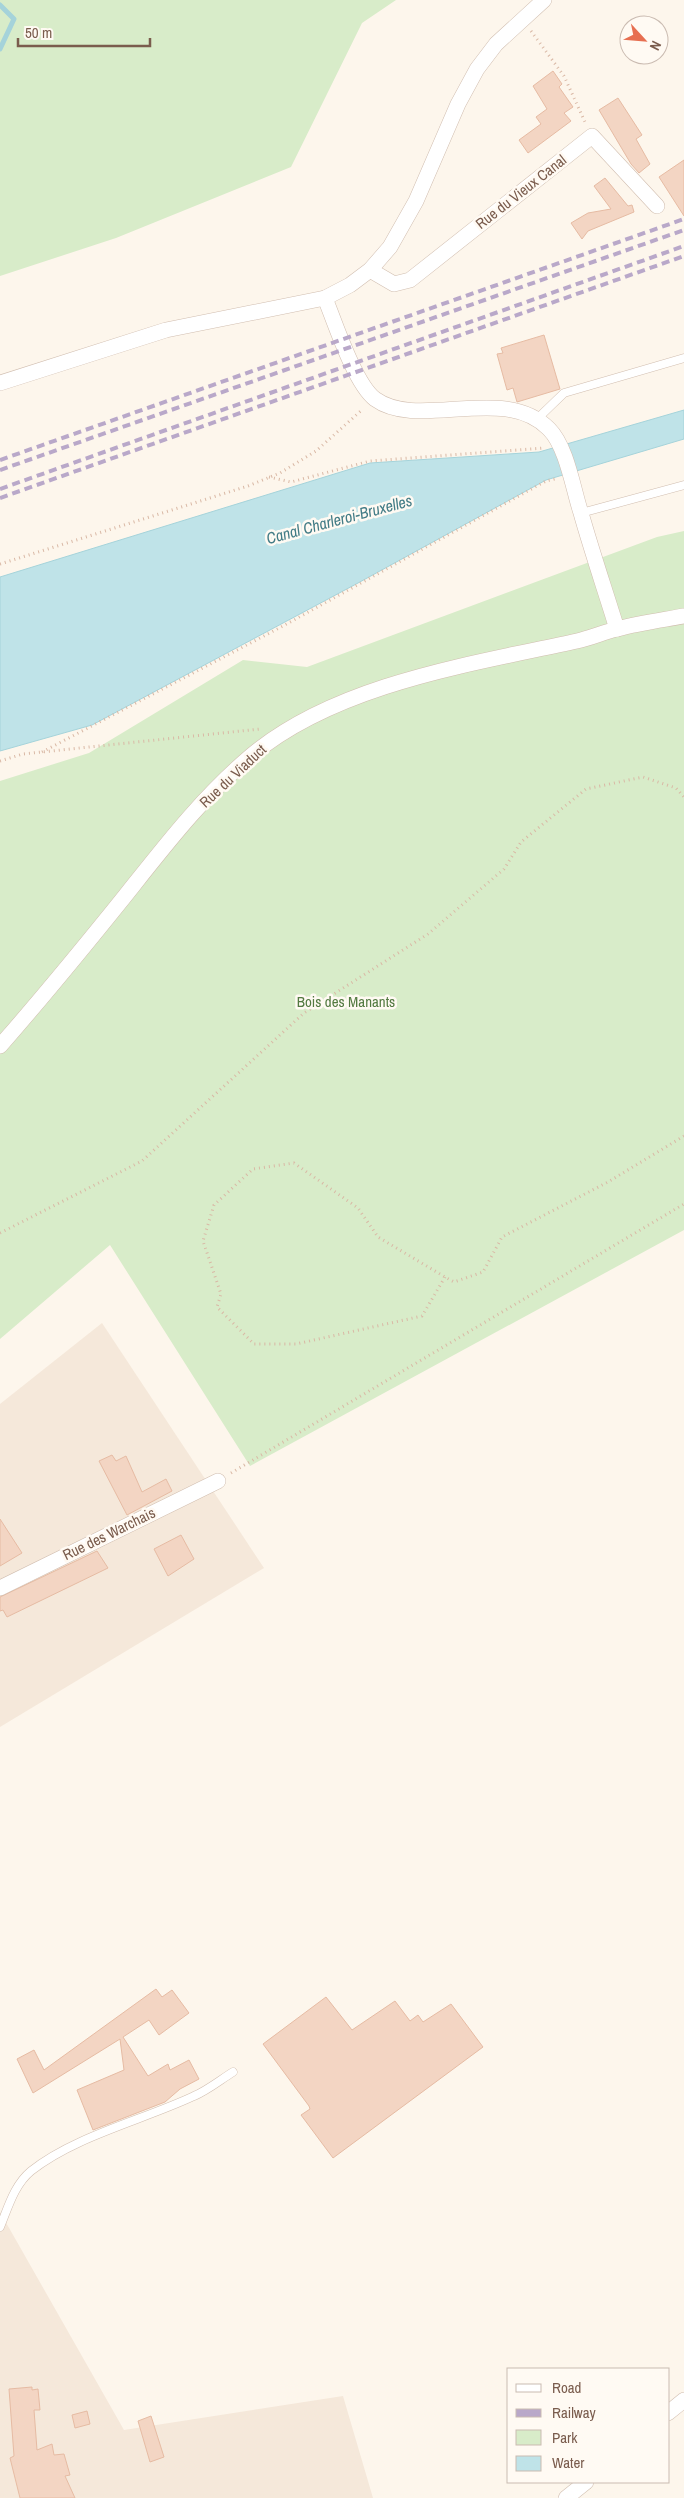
<svg xmlns="http://www.w3.org/2000/svg" width="684" height="2498" font-family="'Archivo Narrow',sans-serif">
<style>
.residential{fill:#f5e8da}
.green{fill:#d8ecc9}
.water{fill:#bfe3e8;stroke:#a5d3da}
.lines{fill:none;stroke-linecap:round;stroke-linejoin:round}
.stream{stroke:#a5d3da;stroke-width:5}
.building{fill:#f3d5c3;stroke:#e6bba3}
.lane-casing{stroke:#d1beb0;stroke-width:9}
.street-casing{stroke:#d1beb0;stroke-width:16}
.path{stroke:#d9b8a5;stroke-width:3;stroke-dasharray:1 4;stroke-linecap:butt}
.lane{stroke:#fff;stroke-width:8}
.street{stroke:#fff;stroke-width:15}
.rail{stroke:#b9a8c9;stroke-width:4;stroke-dasharray:8 5;stroke-linecap:butt}
.labels{text-anchor:middle;stroke-width:5;stroke-linejoin:round;paint-order:stroke}
.street-label{font-size:15px;fill:#7a5c4d;stroke:#fffaf3}
.park-label{font-size:15px;fill:#537a41;stroke:#fffaf3}
.water-label{font-size:16px;font-style:italic;fill:#437c86;stroke:#fffaf3}
</style>
<rect width="100%" height="100%" fill="#fdf6ec"/>
<!-- residential -->
<g class="residential">
<path d="M 102,1323 L 264,1568 L 0,1727 L 0,1404 Z"/>
<path d="M 0,2212 L 124,2430 L 343,2396 L 373,2498 L 0,2498 Z"/>
</g>
<!-- green -->
<g class="green">
<path d="M 0,0 L 396,0 L 362,23 L 291,167 L 116,238 L 0,276 Z"/>
<path d="M 684,531 L 684,1230 L 250,1466 L 110,1245 L 0,1339 L 0,781 L 89,753 L 243,660 L 307,667 L 657,537 Z"/>
</g>
<!-- water -->
<path class="water" d="M 684,410 L 684,439 L 546,480 L 358,583 L 92,725 L 0,751 L 0,577 L 370,463 L 539,452 Z"/>
<g class="lines">
<!-- stream -->
<path class="stream" d="M 0,5 L 14,19 L 0,49"/>
</g>
<!-- building -->
<g class="building">
<path d="M 553,71 L 562,84 L 559,87 L 573,107 L 564,113 L 571,121 L 528,153 L 519,140 L 541,124 L 536,117 L 547,109 L 533,86 Z"/>
<path d="M 618,98 L 642,135 L 636,139 L 650,164 L 639,173 L 631,164 L 599,110 Z"/>
<path d="M 684,160 L 684,216 L 659,177 Z"/>
<path d="M 605,178 L 628,206 L 632,205 L 634,212 L 588,231 L 582,239 L 571,223 L 588,213 L 611,209 L 594,186 Z"/>
<path d="M 544,335 L 560,389 L 517,402 L 513,388 L 507,390 L 497,354 L 503,353 L 501,348 Z"/>
<path d="M 112,1455 L 116,1461 L 126,1456 L 142,1492 L 166,1479 L 172,1491 L 127,1515 L 99,1461 Z"/>
<path d="M 0,1519 L 22,1553 L 0,1566 Z"/>
<path d="M 181,1535 L 194,1559 L 168,1576 L 154,1549 Z"/>
<path d="M 97,1551 L 108,1568 L 7,1617 L 3,1610 L 0,1611 L 0,1597 Z"/>
<path d="M 156,1989 L 162,1997 L 172,1990 L 189,2013 L 159,2035 L 149,2020 L 123,2037 L 148,2076 L 168,2064 L 170,2070 L 189,2060 L 199,2079 L 180,2089 L 165,2102 L 93,2130 L 77,2090 L 124,2070 L 120,2039 L 33,2093 L 17,2059 L 34,2050 L 44,2070 Z"/>
<path d="M 326,1997 L 352,2030 L 395,2001 L 410,2021 L 418,2015 L 423,2022 L 451,2004 L 483,2047 L 333,2158 L 301,2115 L 310,2109 L 309,2106 L 263,2044 Z"/>
<path d="M 32,2387 L 32,2390 L 38,2389 L 40,2410 L 34,2410 L 37,2450 L 52,2444 L 54,2455 L 64,2454 L 70,2475 L 65,2476 L 75,2498 L 20,2498 L 10,2458 L 14,2456 L 9,2389 Z"/>
<path d="M 87,2411 L 90,2424 L 75,2428 L 72,2415 Z"/>
<path d="M 151,2416 L 164,2457 L 150,2462 L 138,2421 Z"/>
</g>
<g class="lines">
<defs>
<g id="lane">
<path d="M 537,419 L 564,393 L 684,358"/>
<path d="M 581,513 L 684,485"/>
<path d="M 0,2227 C 8,2208 14,2185 31,2171 C 75,2136 143,2120 194,2096 C 208,2090 220,2080 233,2072"/>
</g>
<g id="street">
<path d="M 370,270 L 394,284 L 410,280 L 592,136 L 657,206"/>
<path d="M 325,298 C 335,323 355,384 375,399 C 419,431 504,383 549,429 C 567,447 573,489 581,513 C 592,552 605,590 617,629"/>
<path d="M 0,383 L 166,330 L 325,298 L 350,285 L 370,270 L 390,247 L 416,201 L 458,104 L 477,69 L 496,44 L 544,0"/>
<path d="M 0,1046 C 43,997 84,947 125,896 C 164,847 203,796 252,755 C 337,684 472,664 577,641 C 591,638 604,632 617,629 C 639,623 662,620 684,616"/>
<path d="M 0,1588 L 218,1481"/>
<path d="M 668,2413 L 684,2400"/>
<path d="M 566,2498 L 586,2482"/>
</g>
</defs>
<!-- lane casing -->
<use href="#lane" class="lane-casing"/>
<!-- street casing -->
<use href="#street" class="street-casing"/>
<!-- path -->
<g class="path">
<path d="M 531,31 L 564,76 L 585,122"/>
<path d="M 269,477 L 291,482 L 370,461 L 544,448"/>
<path d="M 0,564 L 248,486 L 280,473 L 316,451 L 363,409"/>
<path d="M 42,752 L 283,626 L 546,481 L 555,479"/>
<path d="M 0,761 L 23,754 L 260,729"/>
<path d="M 0,1233 L 142,1161 L 304,1013 L 428,934 L 504,869 L 521,842 L 586,789 L 643,777 L 676,788 L 684,797"/>
<path d="M 445,1277 L 422,1316 L 296,1344 L 254,1344 L 217,1307 L 221,1294 L 203,1241 L 214,1205 L 253,1169 L 294,1163 L 358,1208 L 378,1237 L 445,1277 L 454,1282 L 483,1272 L 502,1237 L 608,1182 L 684,1136"/>
<path d="M 231,1473 L 684,1204"/>
</g>
<!-- lane -->
<use href="#lane" class="lane"/>
<!-- street -->
<use href="#street" class="street"/>
<!-- rail -->
<g class="rail">
<path d="M 0,460 L 684,219"/>
<path d="M 0,470 L 684,230"/>
<path d="M 0,489 L 684,246"/>
<path d="M 0,498 L 684,256"/>
</g>
</g>
<g class="labels">
<!-- street labels -->
<g class="street-label">
<text transform="translate(521 192) rotate(-38)" y="5">Rue du Vieux Canal</text>
<text transform="translate(233 776) rotate(-43)" y="5">Rue du Viaduct</text>
<text transform="translate(109 1534) rotate(-26)" y="5">Rue des Warchais</text>
</g>
<!-- park labels -->
<g class="park-label">
<text x="346" y="1007">Bois des Manants</text>
</g>
<!-- water labels -->
<g class="water-label">
<text transform="translate(339 519) rotate(-15)" y="6">Canal Charleroi-Bruxelles</text>
</g>
</g>
<!-- legend -->
<rect x="507" y="2368" width="162" height="115" fill="#fffaf3" stroke="#cabbb1"/>
<rect x="516" y="2384" width="25" height="8" fill="#ffffff" stroke="#cabbb1"/>
<text x="552" y="2393" font-size="15" fill="#7a5c4d">Road</text>
<rect x="516" y="2409" width="25" height="8" fill="#b9a8c9" stroke="#cabbb1"/>
<text x="552" y="2418" font-size="15" fill="#7a5c4d">Railway</text>
<rect x="516" y="2430" width="25" height="15" fill="#d8ecc9" stroke="#cabbb1"/>
<text x="552" y="2443" font-size="15" fill="#7a5c4d">Park</text>
<rect x="516" y="2456" width="25" height="15" fill="#bfe3e8" stroke="#cabbb1"/>
<text x="552" y="2468" font-size="15" fill="#7a5c4d">Water</text>
<!-- north arrow -->
<g transform="translate(644 40) rotate(116)"><circle r="24" fill="#fffaf3" stroke="#cabbb1"/>
<path d="M0-4L9 19L0 12L-9 19Z" fill="#e76f51"/>
<text y="-8" font-size="14" font-weight="bold" text-anchor="middle" fill="#7a5c4d">N</text>
</g>
<!-- scale -->
<path d="M18 38v8h132v-8" fill="none" stroke="#7a5c4d" stroke-width="2.5"/>
<text x="25" y="38" font-size="15" fill="#7a5c4d" stroke="#fffaf3" stroke-width="4" paint-order="stroke">50 m</text>
</svg>
